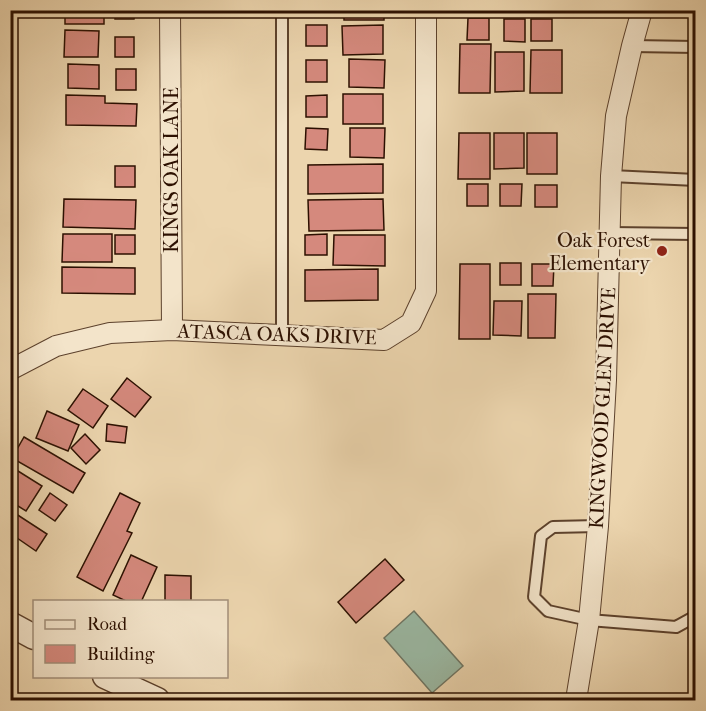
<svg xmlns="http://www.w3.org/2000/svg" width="706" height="711" font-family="'IM FELL French Canon',serif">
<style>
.water{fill:#9ab9a4;stroke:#6e7563;stroke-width:1.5}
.building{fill:#d5897d;stroke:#2c1001;stroke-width:1.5}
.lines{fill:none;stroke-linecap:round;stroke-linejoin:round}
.service-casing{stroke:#5c412c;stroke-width:14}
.minor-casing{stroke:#5c412c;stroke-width:22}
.tertiary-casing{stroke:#5c412c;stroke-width:27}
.service{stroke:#f3e4ca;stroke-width:10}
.minor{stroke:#f3e4ca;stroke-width:20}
.tertiary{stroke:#f3e4ca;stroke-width:24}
.poi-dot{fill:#8f2418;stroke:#f3e4ca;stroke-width:2}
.labels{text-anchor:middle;stroke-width:4.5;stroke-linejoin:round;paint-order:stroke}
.street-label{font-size:20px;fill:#2c1001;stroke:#f3e4ca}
.poi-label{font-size:20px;fill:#2c1001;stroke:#f3e4ca;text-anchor:end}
</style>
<rect width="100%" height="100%" fill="#ecd5ae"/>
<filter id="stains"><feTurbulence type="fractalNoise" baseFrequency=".00333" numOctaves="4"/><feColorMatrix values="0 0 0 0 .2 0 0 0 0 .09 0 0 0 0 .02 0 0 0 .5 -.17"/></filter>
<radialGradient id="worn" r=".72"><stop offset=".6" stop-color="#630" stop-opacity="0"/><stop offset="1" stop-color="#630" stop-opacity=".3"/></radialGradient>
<!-- water -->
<path class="water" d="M 414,611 L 463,666 L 432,693 L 384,638 Z"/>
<!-- building -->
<g class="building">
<rect x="65" y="10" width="39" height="14"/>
<path d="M 115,10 L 135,10 L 134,19 L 115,19 Z"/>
<rect x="344" y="10" width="40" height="10"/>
<path d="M 468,18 L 489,18 L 489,40 L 467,40 Z"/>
<path d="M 504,19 L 525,19 L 525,42 L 504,41 Z"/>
<rect x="531" y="19" width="21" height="22"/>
<rect x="306" y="25" width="21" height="21"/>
<path d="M 383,25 L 383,54 L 343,55 L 342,26 Z"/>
<path d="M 65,30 L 99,31 L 98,57 L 64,57 Z"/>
<rect x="115" y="37" width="19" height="20"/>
<path d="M 460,44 L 491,44 L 490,93 L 459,93 Z"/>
<path d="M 531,50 L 562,50 L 562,93 L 530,93 Z"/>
<path d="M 495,52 L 524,52 L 524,91 L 495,92 Z"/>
<path d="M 349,59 L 385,60 L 384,88 L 349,87 Z"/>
<rect x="306" y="60" width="21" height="22"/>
<path d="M 68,64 L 99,65 L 99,89 L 68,88 Z"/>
<rect x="116" y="69" width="20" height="21"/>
<rect x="343" y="94" width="40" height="30"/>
<path d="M 66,95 L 105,96 L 105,103 L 137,104 L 136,126 L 66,125 Z"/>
<path d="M 327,95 L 327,117 L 306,117 L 306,96 Z"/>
<path d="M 306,128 L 328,129 L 327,150 L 305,149 Z"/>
<path d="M 350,128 L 385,128 L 384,158 L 350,157 Z"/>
<path d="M 459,133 L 490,133 L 490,179 L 458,179 Z"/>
<path d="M 494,133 L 524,133 L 524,168 L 494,169 Z"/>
<rect x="527" y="133" width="30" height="41"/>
<path d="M 383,164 L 383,193 L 308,194 L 308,165 Z"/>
<rect x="115" y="166" width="20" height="21"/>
<rect x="467" y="184" width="21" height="22"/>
<path d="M 500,184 L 522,184 L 521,206 L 500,206 Z"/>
<rect x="535" y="185" width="22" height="22"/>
<path d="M 64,199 L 136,200 L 135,229 L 63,227 Z"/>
<path d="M 383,199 L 384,230 L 309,231 L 308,200 Z"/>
<path d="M 63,234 L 112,234 L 112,262 L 62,262 Z"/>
<path d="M 327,234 L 327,255 L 305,255 L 305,235 Z"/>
<rect x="115" y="235" width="20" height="19"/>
<path d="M 334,235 L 385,235 L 385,266 L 333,265 Z"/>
<rect x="500" y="263" width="21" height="22"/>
<path d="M 460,264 L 490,264 L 490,339 L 459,339 Z"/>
<path d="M 532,264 L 554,264 L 553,286 L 532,286 Z"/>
<path d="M 62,267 L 135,268 L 135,294 L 62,293 Z"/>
<path d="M 378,269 L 378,300 L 305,301 L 305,270 Z"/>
<path d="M 528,294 L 556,294 L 555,338 L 528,338 Z"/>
<path d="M 494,301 L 522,301 L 521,336 L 493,335 Z"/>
<path d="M 127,378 L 151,397 L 135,417 L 111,399 Z"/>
<path d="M 83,389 L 108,406 L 93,428 L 68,410 Z"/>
<path d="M 47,411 L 79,425 L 68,451 L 36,438 Z"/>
<path d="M 107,424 L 127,427 L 125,443 L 106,441 Z"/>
<path d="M 85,434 L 100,450 L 86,464 L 71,448 Z"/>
<path d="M 24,437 L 85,473 L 73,493 L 12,458 Z"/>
<path d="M 10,466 L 42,486 L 26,511 L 10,501 Z"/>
<path d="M 50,493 L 67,505 L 55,521 L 39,510 Z"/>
<path d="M 120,493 L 140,503 L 127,531 L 132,533 L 103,591 L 77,577 Z"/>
<path d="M 10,510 L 47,534 L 36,551 L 17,538 L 11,547 L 10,546 Z"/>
<path d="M 131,555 L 157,567 L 141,602 L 128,602 L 113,595 Z"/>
<path d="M 385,559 L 404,580 L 356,623 L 338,602 Z"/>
<path d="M 165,575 L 191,576 L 191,602 L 165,602 Z"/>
</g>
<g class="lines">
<defs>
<g id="service">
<path d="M 632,46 L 696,47"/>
<path d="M 611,176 L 696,180"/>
<path d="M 609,233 L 696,234"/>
<path d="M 282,335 L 282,10"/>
<path d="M 598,526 L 553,527 L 541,536 L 534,597 L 548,611 L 589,620 L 676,627 L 696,616"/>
</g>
<g id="minor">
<path d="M 170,10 L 172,330"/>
<path d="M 10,370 L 56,346 L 110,333 L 172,330 L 384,340 L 411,323 L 426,291 L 426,10"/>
<path d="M 576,700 L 589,620 L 598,526 L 606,380 L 611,176 L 616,116 L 632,46 L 642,10"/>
</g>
<g id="tertiary">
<path d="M 10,624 L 34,637"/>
<path d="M 105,676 L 157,700"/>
</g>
</defs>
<!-- service casing -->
<use href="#service" class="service-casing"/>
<!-- minor casing -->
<use href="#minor" class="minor-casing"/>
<!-- tertiary casing -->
<use href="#tertiary" class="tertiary-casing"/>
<!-- service -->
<use href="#service" class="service"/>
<!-- minor -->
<use href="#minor" class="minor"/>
<!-- tertiary -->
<use href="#tertiary" class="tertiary"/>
</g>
<!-- markers -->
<circle class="poi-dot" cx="662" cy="251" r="6"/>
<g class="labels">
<!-- street labels -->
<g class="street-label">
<text transform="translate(171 170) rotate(-90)" y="7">KINGS OAK LANE</text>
<text transform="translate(277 334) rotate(2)" y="7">ATASCA OAKS DRIVE</text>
<text transform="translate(602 408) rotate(-87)" y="7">KINGWOOD GLEN DRIVE</text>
</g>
<!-- poi labels -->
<g class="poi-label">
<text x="650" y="247">Oak Forest<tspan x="650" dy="23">Elementary</tspan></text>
</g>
</g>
<!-- margin -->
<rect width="706" height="711" fill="none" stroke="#ecd5ae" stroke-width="36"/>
<rect x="12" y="12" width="682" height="687" fill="none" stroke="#2c1001" stroke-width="3"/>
<rect x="18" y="18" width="670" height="675" fill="none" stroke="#2c1001" stroke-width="1.5"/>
<!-- legend -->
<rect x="33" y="600" width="195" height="78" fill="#f3e4ca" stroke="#a38f7a" stroke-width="1.5"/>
<rect x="45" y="620" width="30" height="9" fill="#f3e4ca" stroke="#a38f7a" stroke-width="1.5"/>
<text x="87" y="630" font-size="18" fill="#2c1001">Road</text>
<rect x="45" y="645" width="30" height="18" fill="#d5897d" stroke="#a38f7a" stroke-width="1.5"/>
<text x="87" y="660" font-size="18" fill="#2c1001">Building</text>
<rect width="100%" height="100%" filter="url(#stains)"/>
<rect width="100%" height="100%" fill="url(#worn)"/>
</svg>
